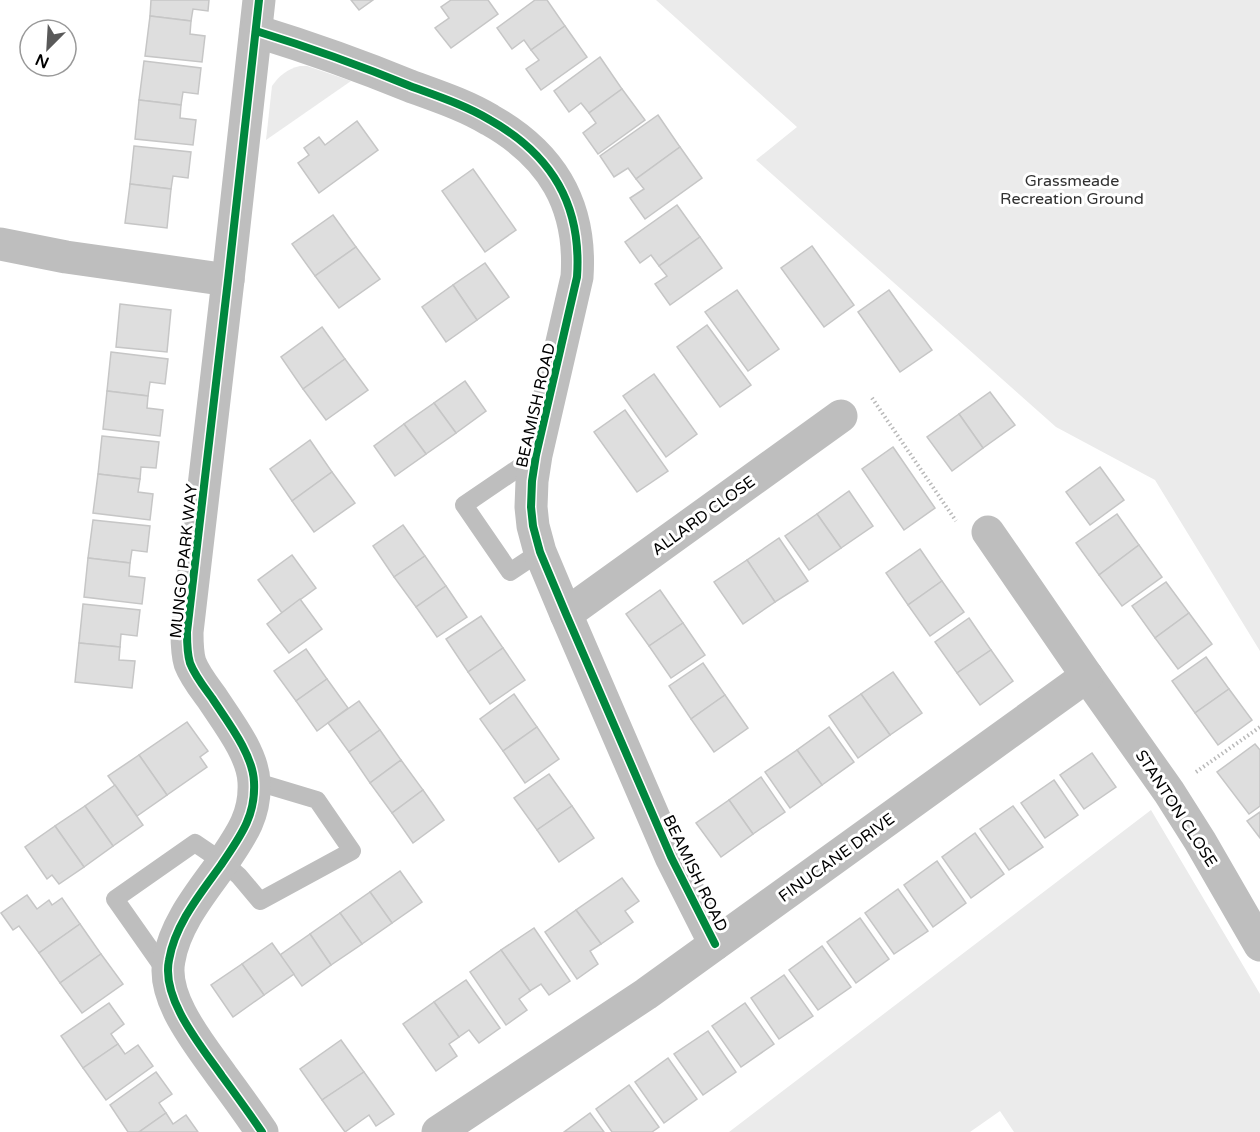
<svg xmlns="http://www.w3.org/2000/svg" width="1260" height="1132" font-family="'Varela Round',sans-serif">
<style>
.green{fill:#ebebeb}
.building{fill:#dedede;stroke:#c6c6c6;stroke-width:1.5}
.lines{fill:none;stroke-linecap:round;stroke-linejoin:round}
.path{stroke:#b9b9b9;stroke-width:4;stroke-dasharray:1.5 3;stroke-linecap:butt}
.service{stroke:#bebebe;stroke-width:18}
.minor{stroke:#bebebe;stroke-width:33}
.cycleway-casing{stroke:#fff;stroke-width:11}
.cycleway{stroke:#00873e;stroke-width:8}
.labels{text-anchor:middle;stroke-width:6;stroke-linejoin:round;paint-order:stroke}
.park-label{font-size:16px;fill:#313131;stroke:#fff}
.street-label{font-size:16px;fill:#000;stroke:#fff}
</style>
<rect width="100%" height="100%" fill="#fff"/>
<!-- green -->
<g class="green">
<path d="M 656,0 L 1260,0 L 1260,651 L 1155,480 L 1056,427 L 756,160 L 797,127 Z"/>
<path d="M 300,66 L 307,66 L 351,81 L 266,140 L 272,86 C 279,76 287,69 300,66 Z"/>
<path d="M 1151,810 L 1260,994 L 1260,1132 L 1014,1132 L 1000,1111 L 970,1132 L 729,1132 Z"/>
</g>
<!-- building -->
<g class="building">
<path d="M 151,0 L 209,0 L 208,11 L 193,9 L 191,21 L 150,16 Z"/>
<path d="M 351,0 L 373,0 L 359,10 Z"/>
<path d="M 451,0 L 488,0 L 498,14 L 451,48 L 435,28 L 449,18 L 441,7 Z"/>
<path d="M 535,0 L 547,0 L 565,26 L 531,50 L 524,40 L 512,49 L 497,28 Z"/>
<path d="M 150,16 L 191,21 L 190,34 L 205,36 L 202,62 L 145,56 Z"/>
<path d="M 565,26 L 587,57 L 541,90 L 526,69 L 539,60 L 531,50 Z"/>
<path d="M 600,57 L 622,89 L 589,113 L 581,103 L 569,112 L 554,91 Z"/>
<path d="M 144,61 L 201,68 L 198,94 L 183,92 L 181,105 L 139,100 Z"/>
<path d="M 622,89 L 645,120 L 598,154 L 583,133 L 596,123 L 589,113 Z"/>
<path d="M 139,100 L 181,105 L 180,118 L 196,120 L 193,145 L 135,139 Z"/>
<path d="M 658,115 L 680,147 L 636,179 L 628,168 L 614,177 L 600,156 Z"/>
<path d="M 357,121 L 378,150 L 319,193 L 298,163 L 309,155 L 304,148 L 319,137 L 325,145 Z"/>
<path d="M 134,146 L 191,152 L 188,178 L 173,176 L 171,189 L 130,184 Z"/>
<path d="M 680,147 L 702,178 L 645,219 L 630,198 L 644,189 L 636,179 Z"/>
<path d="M 473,169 L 516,230 L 485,252 L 442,191 Z"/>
<path d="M 130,184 L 171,189 L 167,228 L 125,223 Z"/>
<path d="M 677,205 L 700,237 L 659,266 L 651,255 L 640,263 L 625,242 Z"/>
<path d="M 333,215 L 356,247 L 315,276 L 292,244 Z"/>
<path d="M 700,237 L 722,268 L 670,305 L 655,284 L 667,276 L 659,266 Z"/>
<path d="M 812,246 L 854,305 L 824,327 L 781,268 Z"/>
<path d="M 356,247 L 380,279 L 339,308 L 315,276 Z"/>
<path d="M 485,263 L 509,297 L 477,320 L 453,285 Z"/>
<path d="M 453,285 L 477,320 L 446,342 L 422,307 Z"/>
<path d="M 737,290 L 779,349 L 748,371 L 705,312 Z"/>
<path d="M 889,290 L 932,350 L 900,372 L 858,312 Z"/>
<path d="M 120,304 L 171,310 L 167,352 L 116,347 Z"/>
<path d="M 707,325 L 751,385 L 720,407 L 677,347 Z"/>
<path d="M 322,327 L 345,359 L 303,389 L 281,357 Z"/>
<path d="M 111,352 L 168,359 L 165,384 L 150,382 L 148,396 L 107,391 Z"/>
<path d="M 345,359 L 368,390 L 326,420 L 303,389 Z"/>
<path d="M 654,374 L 697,434 L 666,457 L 623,396 Z"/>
<path d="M 465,381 L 486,411 L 456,433 L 434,403 Z"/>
<path d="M 107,391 L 148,396 L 147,408 L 163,410 L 160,436 L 103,429 Z"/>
<path d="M 990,392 L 1015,425 L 983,448 L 959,414 Z"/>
<path d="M 434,403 L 456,433 L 426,454 L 404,424 Z"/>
<path d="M 625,410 L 668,471 L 637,492 L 594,432 Z"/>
<path d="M 959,414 L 983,448 L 952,471 L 927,437 Z"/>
<path d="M 404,424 L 426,454 L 395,476 L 374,446 Z"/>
<path d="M 102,436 L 159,442 L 156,468 L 141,467 L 140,479 L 98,474 Z"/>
<path d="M 310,440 L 332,472 L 292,501 L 270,469 Z"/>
<path d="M 893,447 L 935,508 L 904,530 L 862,469 Z"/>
<path d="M 1100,467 L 1124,500 L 1090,525 L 1066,492 Z"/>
<path d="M 332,472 L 355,503 L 314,532 L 292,501 Z"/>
<path d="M 98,474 L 140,479 L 138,492 L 153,494 L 150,520 L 93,513 Z"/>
<path d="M 849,491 L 873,526 L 841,548 L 817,514 Z"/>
<path d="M 817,514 L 841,548 L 809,570 L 785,536 Z"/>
<path d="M 1117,514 L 1139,545 L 1099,575 L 1076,543 Z"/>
<path d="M 93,520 L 150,526 L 147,552 L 132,550 L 130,563 L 88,558 Z"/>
<path d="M 403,525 L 425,556 L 394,577 L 373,546 Z"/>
<path d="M 779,538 L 808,581 L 775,602 L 747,560 Z"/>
<path d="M 1139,545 L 1162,577 L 1122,606 L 1099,575 Z"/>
<path d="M 920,549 L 942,581 L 908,605 L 886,573 Z"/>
<path d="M 292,555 L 316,588 L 282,613 L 258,580 Z"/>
<path d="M 425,556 L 446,586 L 416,607 L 394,577 Z"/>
<path d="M 88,558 L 130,563 L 129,576 L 145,578 L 142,604 L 84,597 Z"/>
<path d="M 747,560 L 775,602 L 743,624 L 714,582 Z"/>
<path d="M 942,581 L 964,612 L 930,636 L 908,605 Z"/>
<path d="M 1166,582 L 1189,613 L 1155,638 L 1132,606 Z"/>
<path d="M 446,586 L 467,617 L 437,637 L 416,607 Z"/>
<path d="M 660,590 L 683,623 L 649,646 L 626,614 Z"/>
<path d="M 300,599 L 322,629 L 289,653 L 267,624 Z"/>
<path d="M 83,604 L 140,610 L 137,636 L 121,634 L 120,647 L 79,643 Z"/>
<path d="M 1189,613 L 1212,644 L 1178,669 L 1155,638 Z"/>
<path d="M 481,616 L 503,648 L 468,672 L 446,639 Z"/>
<path d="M 969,618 L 991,650 L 957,673 L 935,642 Z"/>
<path d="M 683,623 L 705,655 L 671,678 L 649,646 Z"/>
<path d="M 79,643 L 120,647 L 119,660 L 135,661 L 132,688 L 75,682 Z"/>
<path d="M 503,648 L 525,680 L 490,704 L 468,672 Z"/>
<path d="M 306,649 L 327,679 L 296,701 L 274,671 Z"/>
<path d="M 991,650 L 1013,681 L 980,705 L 957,673 Z"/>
<path d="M 1206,657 L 1229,689 L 1195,713 L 1172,681 Z"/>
<path d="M 703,663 L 725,695 L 691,719 L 669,686 Z"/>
<path d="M 893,672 L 922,713 L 890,735 L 861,694 Z"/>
<path d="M 327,679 L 348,708 L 317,731 L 296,701 Z"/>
<path d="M 1229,689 L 1252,720 L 1218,745 L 1195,713 Z"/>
<path d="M 514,694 L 537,727 L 503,751 L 480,719 Z"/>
<path d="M 861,694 L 890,735 L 858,758 L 829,716 Z"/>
<path d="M 725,695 L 748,728 L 714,752 L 691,719 Z"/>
<path d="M 359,701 L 380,730 L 349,752 L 328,723 Z"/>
<path d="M 187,722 L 208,751 L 200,757 L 207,767 L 167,795 L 139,755 Z"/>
<path d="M 537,727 L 559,759 L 525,783 L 503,751 Z"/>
<path d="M 829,727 L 854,762 L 822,785 L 797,750 Z"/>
<path d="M 380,730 L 401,760 L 370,783 L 349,752 Z"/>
<path d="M 1255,744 L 1260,750 L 1260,806 L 1249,814 L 1217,772 Z"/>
<path d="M 797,750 L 822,785 L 790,808 L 765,772 Z"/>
<path d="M 1092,753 L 1116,787 L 1084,809 L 1060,775 Z"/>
<path d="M 139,755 L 167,795 L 137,816 L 108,776 Z"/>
<path d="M 401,760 L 423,790 L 392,813 L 370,783 Z"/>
<path d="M 549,774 L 572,806 L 537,830 L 514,798 Z"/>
<path d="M 761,777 L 785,812 L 753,834 L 729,800 Z"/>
<path d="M 1054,780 L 1078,815 L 1045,838 L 1021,803 Z"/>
<path d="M 115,785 L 143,825 L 113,846 L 85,806 Z"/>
<path d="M 423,790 L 444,820 L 413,843 L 392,813 Z"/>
<path d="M 729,800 L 753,834 L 721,857 L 696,823 Z"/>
<path d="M 85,806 L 113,846 L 84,867 L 55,826 Z"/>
<path d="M 572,806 L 594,838 L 559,862 L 537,830 Z"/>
<path d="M 1013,806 L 1043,847 L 1009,870 L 980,829 Z"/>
<path d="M 1260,812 L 1260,838 L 1247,821 Z"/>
<path d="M 55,826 L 84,867 L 59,884 L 52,875 L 47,879 L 25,847 Z"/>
<path d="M 975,833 L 1004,874 L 971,898 L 942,857 Z"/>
<path d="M 937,861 L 966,903 L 933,927 L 904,885 Z"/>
<path d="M 400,871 L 422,902 L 392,923 L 370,892 Z"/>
<path d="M 622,878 L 639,901 L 625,911 L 633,922 L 601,944 L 576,910 Z"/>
<path d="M 898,889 L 928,931 L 894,954 L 865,913 Z"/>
<path d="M 370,892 L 392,923 L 362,944 L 340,913 Z"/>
<path d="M 27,895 L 37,909 L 49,900 L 52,905 L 62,898 L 80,924 L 39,953 L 19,926 L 13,930 L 1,913 Z"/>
<path d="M 576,910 L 601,944 L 590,951 L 598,964 L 577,979 L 545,932 Z"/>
<path d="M 340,913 L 362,944 L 331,965 L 310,934 Z"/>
<path d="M 860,918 L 889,959 L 856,983 L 827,942 Z"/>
<path d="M 80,924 L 101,954 L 60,983 L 39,953 Z"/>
<path d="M 534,928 L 570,981 L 549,995 L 541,984 L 530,991 L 501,950 Z"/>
<path d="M 310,934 L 331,965 L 302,986 L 280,955 Z"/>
<path d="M 272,943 L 294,974 L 264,995 L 242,964 Z"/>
<path d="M 822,946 L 851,987 L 818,1010 L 789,970 Z"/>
<path d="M 501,950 L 530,991 L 519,999 L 527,1010 L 506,1025 L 470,972 Z"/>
<path d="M 101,954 L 123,984 L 82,1013 L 60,983 Z"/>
<path d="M 242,964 L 264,995 L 233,1017 L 211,985 Z"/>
<path d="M 784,975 L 813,1016 L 779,1039 L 751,998 Z"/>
<path d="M 466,980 L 500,1028 L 479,1043 L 469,1030 L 459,1037 L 434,1002 Z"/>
<path d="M 434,1002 L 459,1037 L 449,1044 L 457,1056 L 436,1071 L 403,1024 Z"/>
<path d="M 109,1003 L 124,1024 L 111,1034 L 118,1044 L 83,1068 L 61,1036 Z"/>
<path d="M 745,1003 L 774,1044 L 741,1067 L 712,1026 Z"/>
<path d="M 708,1031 L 736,1072 L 703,1095 L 674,1054 Z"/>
<path d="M 341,1040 L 364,1072 L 322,1100 L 300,1069 Z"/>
<path d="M 118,1044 L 125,1054 L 138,1045 L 153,1066 L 106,1100 L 83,1068 Z"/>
<path d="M 668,1058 L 697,1099 L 664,1123 L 635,1082 Z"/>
<path d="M 156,1072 L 172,1094 L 159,1103 L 166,1113 L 139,1132 L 128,1132 L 110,1105 Z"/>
<path d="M 364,1072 L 394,1114 L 376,1126 L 369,1115 L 345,1132 L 322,1100 Z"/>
<path d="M 629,1085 L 659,1127 L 652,1132 L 612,1132 L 596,1109 Z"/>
<path d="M 166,1113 L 173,1124 L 186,1115 L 198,1132 L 139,1132 Z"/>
<path d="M 590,1113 L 604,1132 L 564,1132 Z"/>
</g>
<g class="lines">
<!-- path -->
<g class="path">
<path d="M 872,398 L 956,521"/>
<path d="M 1196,772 L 1260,727"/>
</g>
<!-- service -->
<g class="service">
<path d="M 536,456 L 464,505 L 510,572 L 540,552"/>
<path d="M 167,973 L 115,899 L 195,843 L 223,862 L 239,876 L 260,901 L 352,851 L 317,800 L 254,781"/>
</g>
<!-- minor -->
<g class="minor">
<path d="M 259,0 L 228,280 L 187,632 C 187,642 187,653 190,663 C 195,676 204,687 212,698 C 227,721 253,754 254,782 C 256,817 239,838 221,865 C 201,893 175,924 169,960 C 161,999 201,1046 222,1076 C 236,1095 249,1113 262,1132"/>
<path d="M 256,31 C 308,47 359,65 410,86 C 437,96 465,105 490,120 C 552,155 582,205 577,277 L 536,455 L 532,481 L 531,507 L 533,526 L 540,552 L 566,614 L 671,857 L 715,944"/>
<path d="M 0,244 L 66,257 L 228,280"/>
<path d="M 566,614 L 841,416"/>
<path d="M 1087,676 L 1169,792 L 1200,841 L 1260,945"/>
<path d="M 438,1132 L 646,994 L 1087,676 L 988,532"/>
</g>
<defs>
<g id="cycleway">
<path d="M 259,0 L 228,280 L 187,632 C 187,642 187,653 190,663 C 195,676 204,687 212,698 C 227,721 253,754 254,782 C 256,817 239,838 221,865 C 201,893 175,924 169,960 C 161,999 201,1046 222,1076 C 236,1095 249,1113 262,1132"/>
<path d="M 256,31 C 308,47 359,65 410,86 C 437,96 465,105 490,120 C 552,155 582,205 577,277 L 536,455 L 532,481 L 531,507 L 533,526 L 540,552 L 566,614 L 671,857 L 715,944"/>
</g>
</defs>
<!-- cycleway casing -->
<use href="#cycleway" class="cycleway-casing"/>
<!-- cycleway -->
<use href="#cycleway" class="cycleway"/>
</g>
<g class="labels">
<!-- park labels -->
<g class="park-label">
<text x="1072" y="186">Grassmeade<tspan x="1072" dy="18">Recreation Ground</tspan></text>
</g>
<!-- street labels -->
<g class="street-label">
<text transform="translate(535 405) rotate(-77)" y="6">BEAMISH ROAD</text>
<text transform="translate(703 515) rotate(-36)" y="6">ALLARD CLOSE</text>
<text transform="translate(183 561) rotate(-84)" y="6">MUNGO PARK WAY</text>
<text transform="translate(1177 808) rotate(57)" y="6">STANTON CLOSE</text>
<text transform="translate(836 857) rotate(-36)" y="6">FINUCANE DRIVE</text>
<text transform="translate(696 873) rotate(64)" y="6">BEAMISH ROAD</text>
</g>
</g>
<!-- north arrow -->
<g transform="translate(48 48) rotate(204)"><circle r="28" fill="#ffffff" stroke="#999999" stroke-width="1.5"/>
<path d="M0-4.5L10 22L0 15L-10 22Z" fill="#595959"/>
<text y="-9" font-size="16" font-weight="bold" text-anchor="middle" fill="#000000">N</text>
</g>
</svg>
